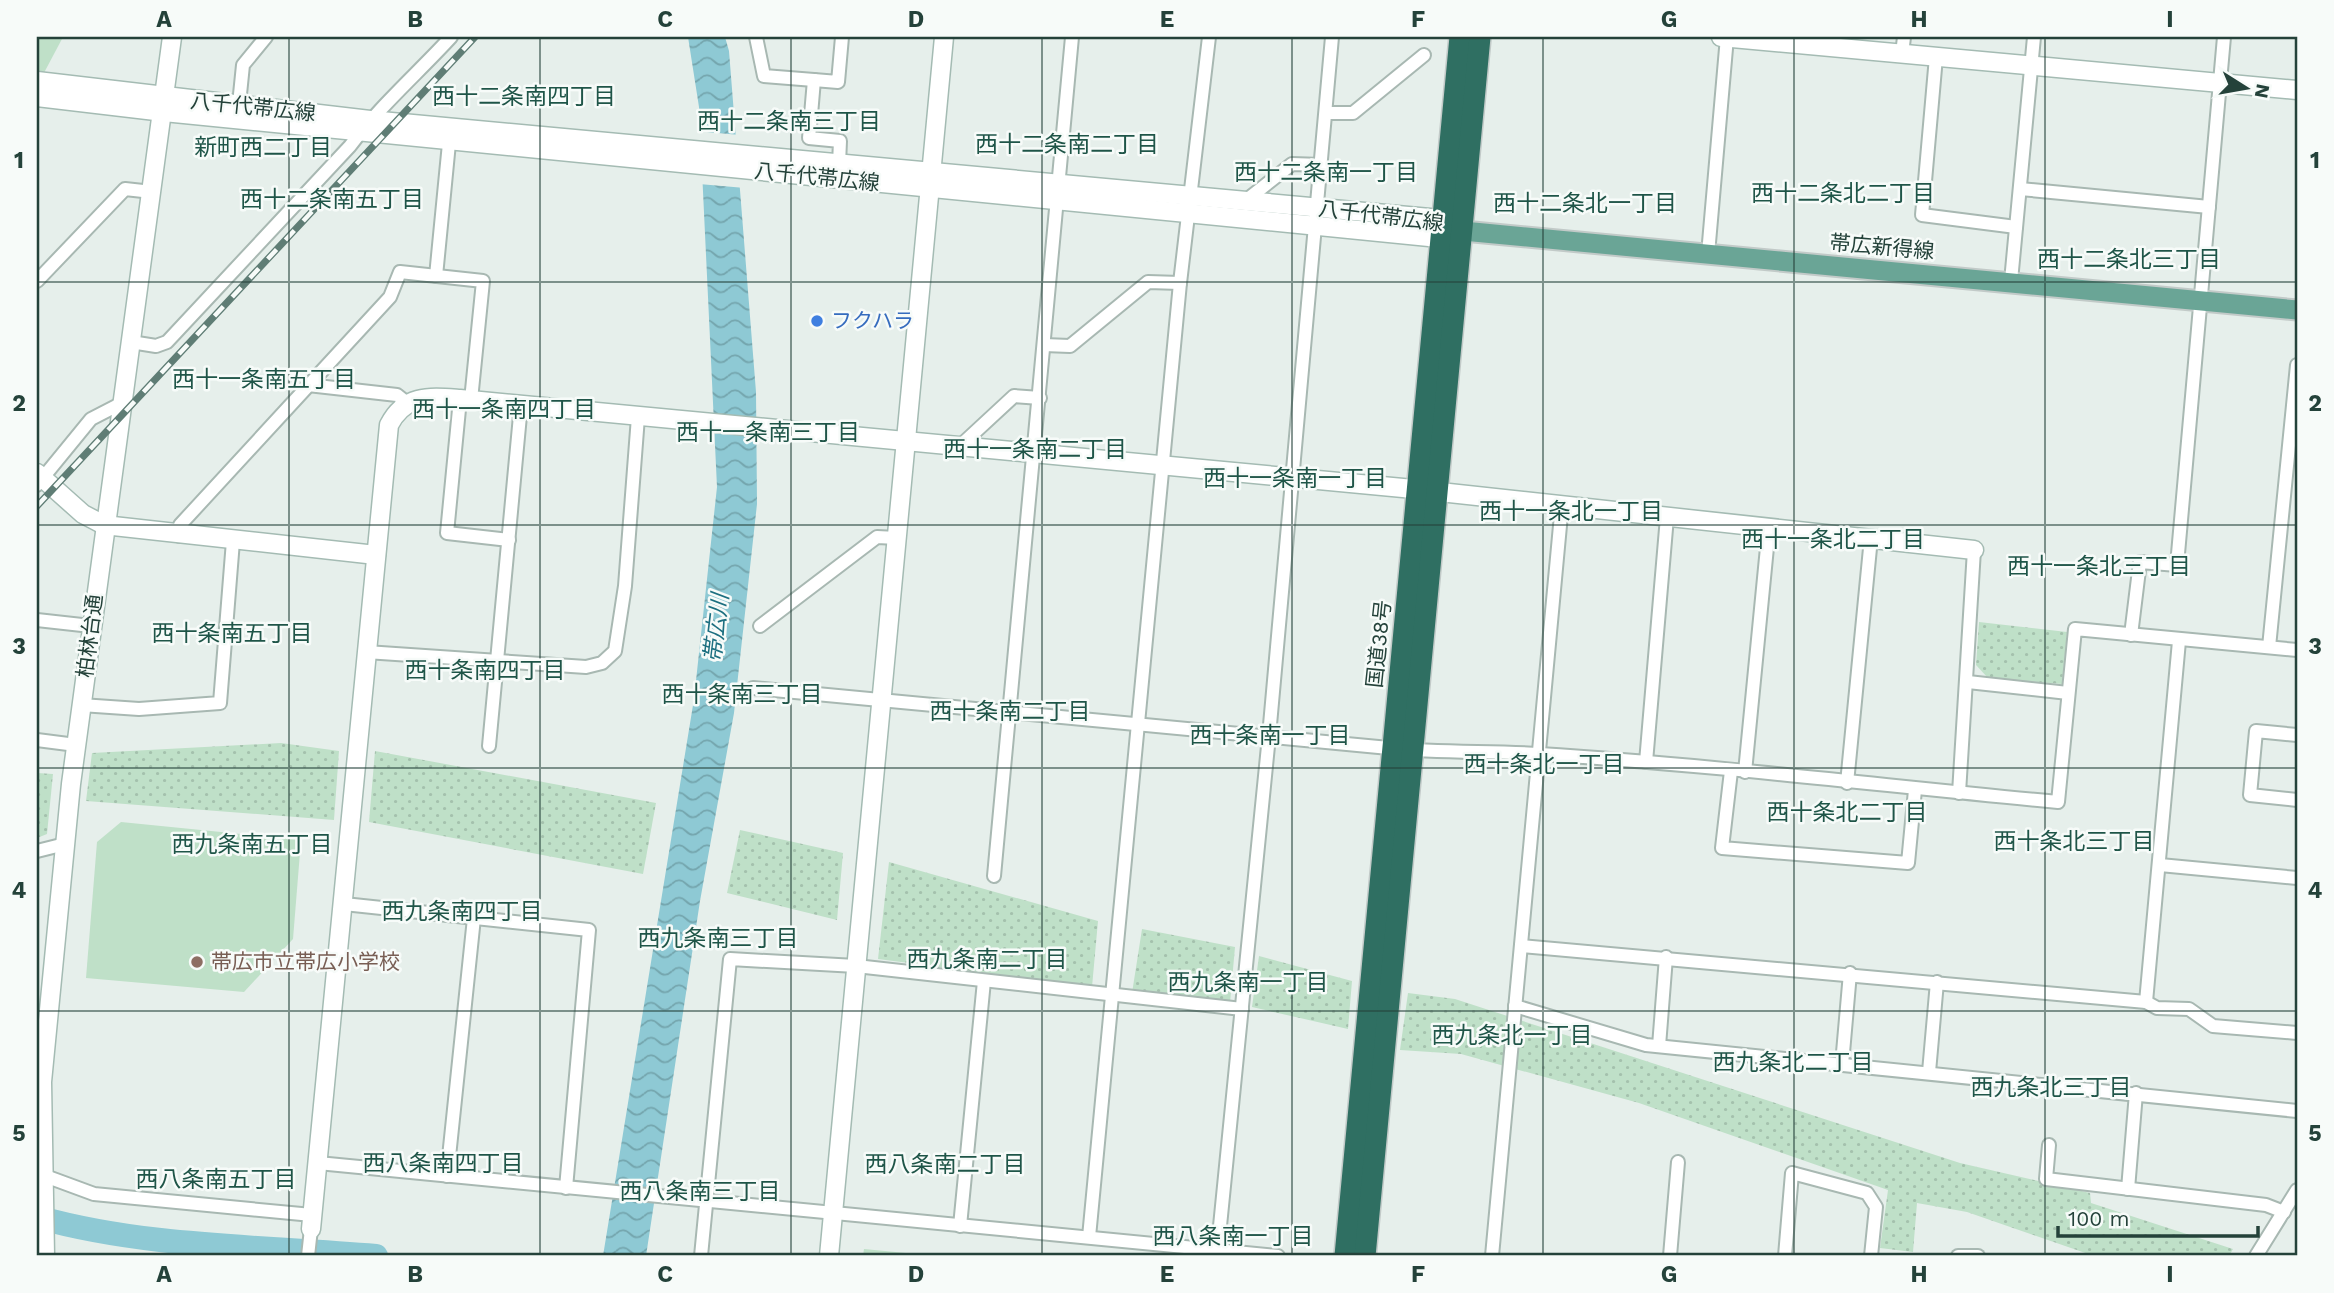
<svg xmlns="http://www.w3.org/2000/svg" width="2334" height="1293" font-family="'Work Sans','Noto Sans JP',sans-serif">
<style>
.grass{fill:#bfe0c8}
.park{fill:url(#park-dots)}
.water{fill:url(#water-waves)}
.pier{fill:#e6efeb}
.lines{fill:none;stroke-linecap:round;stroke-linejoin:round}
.river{stroke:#8ec9d4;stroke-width:24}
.street-casing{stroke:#a8b8b2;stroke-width:16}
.secondary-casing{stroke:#a4bbb3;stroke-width:21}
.primary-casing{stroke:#c2cac8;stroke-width:23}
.highway-casing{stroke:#c2cac8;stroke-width:24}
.street{stroke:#fff;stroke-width:12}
.secondary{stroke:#fff;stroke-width:18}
.primary{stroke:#6aa596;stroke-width:19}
.highway{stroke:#2f6f62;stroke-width:21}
.rail-casing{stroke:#5f7d75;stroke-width:7}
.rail{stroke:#f7fbf9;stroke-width:4.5;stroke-dasharray:13;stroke-linecap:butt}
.grid{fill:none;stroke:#24423a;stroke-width:2;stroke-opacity:0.55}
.shop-dot{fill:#3f7fe0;stroke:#f7fbf9;stroke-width:2.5}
.education-dot{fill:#8d6e63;stroke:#f7fbf9;stroke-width:2.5}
.labels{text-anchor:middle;stroke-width:5;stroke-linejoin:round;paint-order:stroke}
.street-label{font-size:21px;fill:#24423a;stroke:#f7fbf9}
.shop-label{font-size:21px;fill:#366cbe;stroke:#f7fbf9;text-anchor:start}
.education-label{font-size:21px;fill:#785e54;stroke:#f7fbf9;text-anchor:start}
.neighbourhood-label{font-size:23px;fill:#1f5548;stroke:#f7fbf9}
.water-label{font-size:23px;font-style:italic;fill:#1c6f80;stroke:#f7fbf9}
.neatline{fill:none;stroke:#24423a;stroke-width:2.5}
.grid-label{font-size:23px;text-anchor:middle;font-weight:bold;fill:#24423a}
</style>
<defs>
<pattern id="park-dots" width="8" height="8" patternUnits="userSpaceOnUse" patternTransform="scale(1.75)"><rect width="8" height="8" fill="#bfe0c8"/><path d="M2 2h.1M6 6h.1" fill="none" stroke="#a4c1ad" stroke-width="1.8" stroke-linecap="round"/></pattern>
<pattern id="water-waves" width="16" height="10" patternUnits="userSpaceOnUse" patternTransform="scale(1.75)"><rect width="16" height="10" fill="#8ec9d4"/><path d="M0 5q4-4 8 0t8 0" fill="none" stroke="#74a5ad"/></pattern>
</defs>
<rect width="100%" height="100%" fill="#e6efeb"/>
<!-- grass -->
<g class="grass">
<path d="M 37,37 L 63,37 L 37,86 Z"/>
<path d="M 121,822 L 301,840 L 293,939 L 244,992 L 86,978 L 97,842 Z"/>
<path d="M 864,1249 L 937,1256 L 863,1256 Z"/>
</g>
<!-- park -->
<g class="park">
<path d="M 1979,622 L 2067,632 L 2062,684 L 1988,678 L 1976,665 Z"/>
<path d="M 281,743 L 339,751 L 334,820 L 86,801 L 92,753 Z"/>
<path d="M 375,751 L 656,803 L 643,874 L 369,822 Z"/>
<path d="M 37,773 L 53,774 L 47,834 L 37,838 Z"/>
<path d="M 740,830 L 843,853 L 837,920 L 727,893 Z"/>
<path d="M 889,862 L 1098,921 L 1092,987 L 878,959 Z"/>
<path d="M 1142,929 L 1235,947 L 1230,1003 L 1132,993 Z"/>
<path d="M 1259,956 L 1352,981 L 1348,1029 L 1252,1007 Z"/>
<path d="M 1408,993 L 1455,999 L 1960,1163 L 2090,1193 L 2091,1203 L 2233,1249 L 2229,1256 L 2094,1256 L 1967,1212 L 1917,1203 L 1913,1252 L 1880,1248 L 1888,1190 L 1639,1103 L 1461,1054 L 1400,1050 Z"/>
</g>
<!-- water -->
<path class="water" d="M 688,37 L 725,37 L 729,51 L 756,392 L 757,504 L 734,713 L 700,901 L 646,1256 L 603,1256 L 694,699 L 717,487 L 699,107 Z"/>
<!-- pier -->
<path class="pier" d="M 696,131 L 740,135 L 745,188 L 699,184 Z"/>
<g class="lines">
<!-- river -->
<path class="river" d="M 37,1217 C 148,1248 262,1246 376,1256"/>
<defs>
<g id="street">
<path d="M 756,37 L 764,76 L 814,80"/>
<path d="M 1902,54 L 1904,37"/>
<path d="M 1936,57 L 1922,215 L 2016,227"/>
<path d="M 239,104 L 243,65 L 266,37"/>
<path d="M 1326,113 L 1353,113 L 1424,55"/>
<path d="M 839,164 L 840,141 L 809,138 L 814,80 L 838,82 L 842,37"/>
<path d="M 2020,189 L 2209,207"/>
<path d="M 1244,202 L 1292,164 L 1322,165"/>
<path d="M 1708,254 L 1727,37"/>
<path d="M 436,276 L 450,133"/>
<path d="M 37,281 L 125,189 L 152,192"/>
<path d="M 2011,281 L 2034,37"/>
<path d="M 131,342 L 156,346 L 167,342 L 350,146 C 379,107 418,73 451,37"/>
<path d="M 1044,345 L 1070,346 L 1148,282 L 1180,283"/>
<path d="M 308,385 L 397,395 L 407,403"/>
<path d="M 460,399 L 447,533 L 509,540"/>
<path d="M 960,446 L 1014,396 L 1040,398"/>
<path d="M 37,485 L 91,419 L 122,403"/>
<path d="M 180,536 L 180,525 L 390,297 L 400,272 L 483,281 L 471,400"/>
<path d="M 37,620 L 91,626"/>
<path d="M 760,626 L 877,537 L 897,538"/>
<path d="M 2131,635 L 2140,562 L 2177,565 L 2224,37"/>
<path d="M 2269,647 L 2297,365"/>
<path d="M 366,652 L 586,667 L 602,663 L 615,651 L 625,586 L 638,417"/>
<path d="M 1968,682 L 2068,693"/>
<path d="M 753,688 C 965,709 1177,729 1389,748 C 1439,753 1490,751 1540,754 C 1713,765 1886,786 2058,802 L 2075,629 L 2297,650"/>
<path d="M 81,705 L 139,709 L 220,703 L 233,541"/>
<path d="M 2297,735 L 2256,731 L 2250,795 L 2297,800"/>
<path d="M 37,740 L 76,745"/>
<path d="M 489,746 L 521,405"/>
<path d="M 1646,762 L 1667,517"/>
<path d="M 1731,771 L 1722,848 L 1908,863 L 1915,790"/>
<path d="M 1745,772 L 1769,527"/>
<path d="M 1847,783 L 1871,538"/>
<path d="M 1959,793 L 1974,550"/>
<path d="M 37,851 L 65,844"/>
<path d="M 2160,865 L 2297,878"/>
<path d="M 994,876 L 1072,37"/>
<path d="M 344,904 L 589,930 L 566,1188"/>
<path d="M 1521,946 L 2146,1002 L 2157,1008 L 2189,1009 L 2213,1026 L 2297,1033"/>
<path d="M 2146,1002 L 2179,641"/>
<path d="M 1515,1006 L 1646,1045 L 2297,1111"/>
<path d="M 1659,1046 L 1666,957"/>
<path d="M 1842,1064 L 1850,973"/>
<path d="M 1929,1072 L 1937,982"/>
<path d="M 2049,1145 L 2046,1179 L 2266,1205 L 2284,1212"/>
<path d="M 318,1163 L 1278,1256"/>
<path d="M 37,1173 L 94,1194 L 312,1215"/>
<path d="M 447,1176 L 474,918"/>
<path d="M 2128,1189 L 2136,1093"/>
<path d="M 960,1226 L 984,981"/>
<path d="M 1089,1237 L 1180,283 L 1209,37"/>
<path d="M 308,1256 L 311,1229"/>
<path d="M 701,1256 L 730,959 L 856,966 L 1242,1009"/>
<path d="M 1217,1256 L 1269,736 L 1332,37"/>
<path d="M 1492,1256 L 1562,504"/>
<path d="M 1670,1256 L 1678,1162"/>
<path d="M 1785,1256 L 1792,1173 L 1867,1193 L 1876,1207 L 1871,1256"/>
<path d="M 1958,1256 L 1978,1256"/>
<path d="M 2256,1256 L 2297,1190"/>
</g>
<g id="secondary">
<path d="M 1721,37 L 2297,90"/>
<path d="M 37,81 L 370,120 L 1441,219 L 1453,225"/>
<path d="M 37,97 L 164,112 L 1419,236 L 1439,238 L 1453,234"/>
<path d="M 37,473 L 83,514 L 104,525 L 376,555"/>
<path d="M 311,1229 L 389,425 C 405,394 430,397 460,399 L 1403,488 L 1974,550"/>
<path d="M 45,1256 L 42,1082 L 71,784 L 172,37"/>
<path d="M 829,1256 L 944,37"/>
</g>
<path id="primary" d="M 1463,231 L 2297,310"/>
<g id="highway">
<path d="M 1345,1256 L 1460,37"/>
<path d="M 1365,1256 L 1480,37"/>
</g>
</defs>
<!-- street casing -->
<use href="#street" class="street-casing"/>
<!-- secondary casing -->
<use href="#secondary" class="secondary-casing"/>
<!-- primary casing -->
<use href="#primary" class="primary-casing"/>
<!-- highway casing -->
<use href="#highway" class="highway-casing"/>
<!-- street -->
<use href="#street" class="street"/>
<!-- secondary -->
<use href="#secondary" class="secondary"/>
<!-- primary -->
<use href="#primary" class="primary"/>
<!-- highway -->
<use href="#highway" class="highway"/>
<defs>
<path id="rail" d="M 37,506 L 475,37"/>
</defs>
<!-- rail casing -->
<use href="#rail" class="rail-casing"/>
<!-- rail -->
<use href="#rail" class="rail"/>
</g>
<!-- grid -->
<path class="grid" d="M 289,37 L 289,1256M 540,37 L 540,1256M 791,37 L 791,1256M 1042,37 L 1042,1256M 1292,37 L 1292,1256M 1543,37 L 1543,1256M 1794,37 L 1794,1256M 2045,37 L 2045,1256M 37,282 L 2297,282M 37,525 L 2297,525M 37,768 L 2297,768M 37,1011 L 2297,1011"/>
<!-- markers -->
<circle class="shop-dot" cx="817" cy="321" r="7"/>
<circle class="education-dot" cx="197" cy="962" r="7"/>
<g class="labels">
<!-- street labels -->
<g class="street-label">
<text transform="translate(253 107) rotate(6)" y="7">八千代帯広線</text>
<text transform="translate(817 177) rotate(6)" y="7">八千代帯広線</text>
<text transform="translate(1381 216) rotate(7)" y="7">八千代帯広線</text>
<text transform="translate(1882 247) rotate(5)" y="7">帯広新得線</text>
<text transform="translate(90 636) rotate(-83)" y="7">柏林台通</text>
<text transform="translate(1379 644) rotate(-84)" y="7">国道38号</text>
</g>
<!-- shop labels -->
<g class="shop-label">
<text x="831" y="328">フクハラ</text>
</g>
<!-- education labels -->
<g class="education-label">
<text x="211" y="969">帯広市立帯広小学校</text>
</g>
<!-- neighbourhood labels -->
<g class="neighbourhood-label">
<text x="524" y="104">西十二条南四丁目</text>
<text x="789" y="129">西十二条南三丁目</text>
<text x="1067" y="152">西十二条南二丁目</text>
<text x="263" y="155">新町西二丁目</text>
<text x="1326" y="180">西十二条南一丁目</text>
<text x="1843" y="201">西十二条北二丁目</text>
<text x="332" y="207">西十二条南五丁目</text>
<text x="1585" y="211">西十二条北一丁目</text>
<text x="2129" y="267">西十二条北三丁目</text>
<text x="264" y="387">西十一条南五丁目</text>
<text x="504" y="417">西十一条南四丁目</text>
<text x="768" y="440">西十一条南三丁目</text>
<text x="1035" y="457">西十一条南二丁目</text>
<text x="1295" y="486">西十一条南一丁目</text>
<text x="1571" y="519">西十一条北一丁目</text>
<text x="1833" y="547">西十一条北二丁目</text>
<text x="2099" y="574">西十一条北三丁目</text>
<text x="232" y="641">西十条南五丁目</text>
<text x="485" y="678">西十条南四丁目</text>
<text x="742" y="702">西十条南三丁目</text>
<text x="1010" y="719">西十条南二丁目</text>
<text x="1270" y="743">西十条南一丁目</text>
<text x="1544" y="772">西十条北一丁目</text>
<text x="1847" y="820">西十条北二丁目</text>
<text x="2074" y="849">西十条北三丁目</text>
<text x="252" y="852">西九条南五丁目</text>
<text x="462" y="919">西九条南四丁目</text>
<text x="718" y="946">西九条南三丁目</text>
<text x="987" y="967">西九条南二丁目</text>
<text x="1248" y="990">西九条南一丁目</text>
<text x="1512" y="1043">西九条北一丁目</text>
<text x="1793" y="1070">西九条北二丁目</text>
<text x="2051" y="1095">西九条北三丁目</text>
<text x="443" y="1171">西八条南四丁目</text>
<text x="945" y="1172">西八条南二丁目</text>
<text x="216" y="1187">西八条南五丁目</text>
<text x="700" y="1199">西八条南三丁目</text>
<text x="1233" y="1244">西八条南一丁目</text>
</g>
<!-- water labels -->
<g class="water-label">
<text transform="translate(716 628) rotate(-83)" y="8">帯広川</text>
</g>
</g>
<!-- border -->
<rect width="2334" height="1293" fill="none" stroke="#f7fbf9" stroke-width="77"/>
<!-- north arrow -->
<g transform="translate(2246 88) rotate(101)" stroke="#f7fbf9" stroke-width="5" paint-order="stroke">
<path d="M0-5L12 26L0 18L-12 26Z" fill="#24423a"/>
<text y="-10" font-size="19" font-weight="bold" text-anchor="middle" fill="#24423a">N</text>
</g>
<!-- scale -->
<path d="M2058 1226v10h200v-10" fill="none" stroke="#24423a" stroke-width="3.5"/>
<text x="2068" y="1226" font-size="21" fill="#24423a" stroke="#f7fbf9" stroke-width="5" paint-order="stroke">100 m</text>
<rect x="38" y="38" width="2258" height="1216" class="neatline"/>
<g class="grid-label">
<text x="164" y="27">A</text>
<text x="415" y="27">B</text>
<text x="665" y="27">C</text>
<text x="916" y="27">D</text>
<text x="1167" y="27">E</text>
<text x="1418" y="27">F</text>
<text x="1669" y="27">G</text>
<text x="1919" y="27">H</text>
<text x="2170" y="27">I</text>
<text x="19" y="168">1</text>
<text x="2315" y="168">1</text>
<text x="19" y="411">2</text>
<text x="2315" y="411">2</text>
<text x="19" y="654">3</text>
<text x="2315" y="654">3</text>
<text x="19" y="898">4</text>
<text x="2315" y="898">4</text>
<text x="19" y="1141">5</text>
<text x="2315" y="1141">5</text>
<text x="164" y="1282">A</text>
<text x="415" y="1282">B</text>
<text x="665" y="1282">C</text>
<text x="916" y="1282">D</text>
<text x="1167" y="1282">E</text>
<text x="1418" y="1282">F</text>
<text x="1669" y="1282">G</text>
<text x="1919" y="1282">H</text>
<text x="2170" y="1282">I</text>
</g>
</svg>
